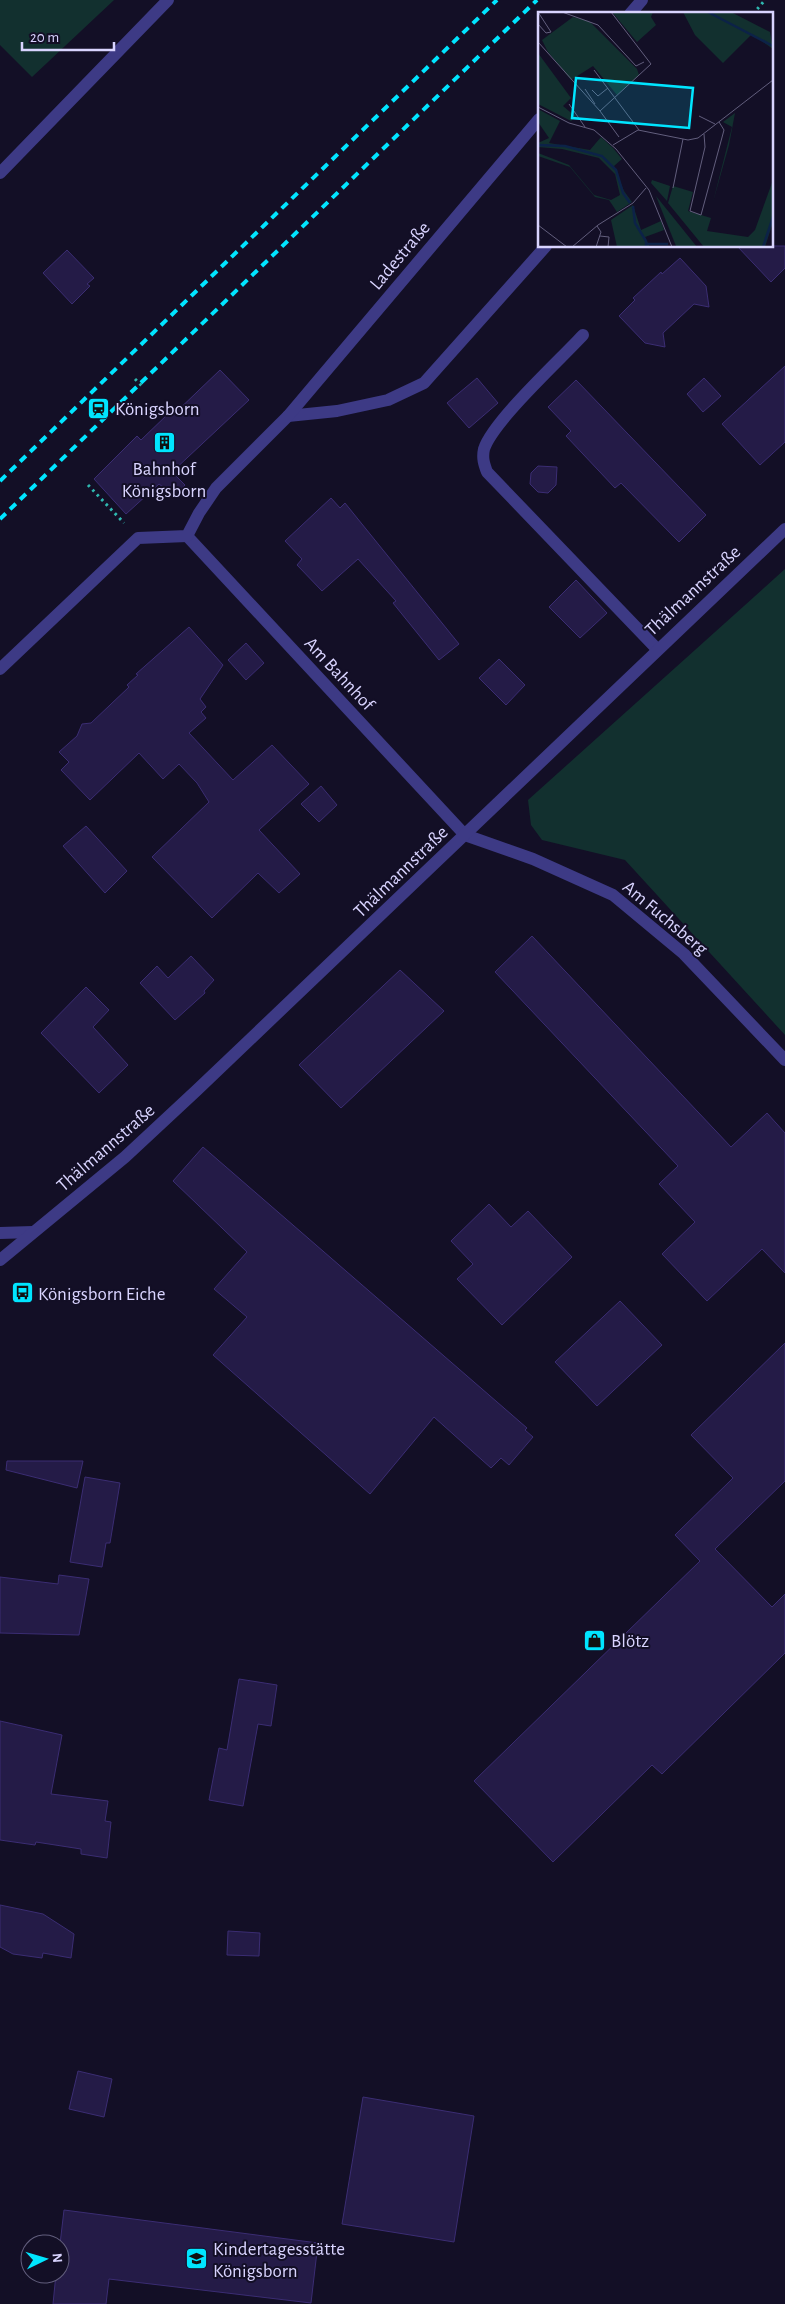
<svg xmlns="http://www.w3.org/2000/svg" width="785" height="2304" font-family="'Alegreya Sans',sans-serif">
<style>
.green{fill:#12302f}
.building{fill:#241b47;stroke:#3b2d73}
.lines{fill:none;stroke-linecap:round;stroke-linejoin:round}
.path{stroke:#2fb8b0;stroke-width:3;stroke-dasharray:2.5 4;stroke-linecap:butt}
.lane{stroke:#3d3a85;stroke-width:12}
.street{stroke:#3d3a85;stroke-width:12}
.rail{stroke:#00e5ff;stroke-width:4;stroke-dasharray:8 6;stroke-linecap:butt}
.labels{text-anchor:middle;stroke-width:4;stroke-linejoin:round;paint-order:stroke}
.street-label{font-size:19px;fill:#d9d4ff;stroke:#130f26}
.poi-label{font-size:19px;fill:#d9d4ff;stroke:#130f26;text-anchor:start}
.inset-river{fill:none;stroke:#0c2248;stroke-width:2.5}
.inset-road{fill:none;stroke:#625e7d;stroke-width:1}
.view{fill:#00e5ff;fill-opacity:0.15;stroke:#00e5ff;stroke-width:2.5}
.inset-edge{fill:none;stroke:#d9d4ff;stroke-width:2.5}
</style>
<rect width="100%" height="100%" fill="#130f26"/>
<!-- green -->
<g class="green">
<path d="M 0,0 L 114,0 L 32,77 L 0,45 Z"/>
<path d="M 785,569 L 785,1035 L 625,860 L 542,840 L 531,825 L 528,800 Z"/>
</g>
<!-- building -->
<g class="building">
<path d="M 737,246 L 785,246 L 785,268 L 771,282 Z"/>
<path d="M 67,250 L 94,278 L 87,284 L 90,286 L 72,304 L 43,273 Z"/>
<path d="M 680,258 L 706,286 L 709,307 L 694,304 L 663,333 L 665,347 L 645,343 L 619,316 L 635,300 L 633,298 L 661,272 L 662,274 Z"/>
<path d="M 785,366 L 785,442 L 760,465 L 722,424 Z"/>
<path d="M 220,370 L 249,400 L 172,472 L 185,485 L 175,496 L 159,484 L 126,514 L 94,479 L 137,436 L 141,440 L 170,412 L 173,415 Z"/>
<path d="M 477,378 L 498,403 L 469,428 L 447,403 Z"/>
<path d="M 704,378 L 721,396 L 703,412 L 687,394 Z"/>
<path d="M 576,380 L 706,515 L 679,542 L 621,483 L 615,488 L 566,436 L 571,431 L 548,407 Z"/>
<path d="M 538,466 L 557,467 L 556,485 L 548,493 L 538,492 L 530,484 L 531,473 Z"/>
<path d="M 331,498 L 340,508 L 345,503 L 459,644 L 439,660 L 393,603 L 396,601 L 358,559 L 322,591 L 297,565 L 302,559 L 285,541 Z"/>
<path d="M 576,580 L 607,613 L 580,638 L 549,607 Z"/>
<path d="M 189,627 L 223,665 L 200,699 L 206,707 L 201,712 L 206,718 L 189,733 L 233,780 L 272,745 L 309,784 L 259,830 L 300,874 L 279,893 L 258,873 L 212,918 L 152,857 L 209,802 L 197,783 L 179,764 L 163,779 L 139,753 L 90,800 L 61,770 L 69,762 L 59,752 L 77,736 L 82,724 L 91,723 L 129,687 L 127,685 L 138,675 L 136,674 Z"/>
<path d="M 246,643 L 264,663 L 246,680 L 228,660 Z"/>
<path d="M 499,659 L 525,685 L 506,705 L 479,678 Z"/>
<path d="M 321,786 L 337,805 L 319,822 L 301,804 Z"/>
<path d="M 86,826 L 127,871 L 105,893 L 63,846 Z"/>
<path d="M 532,936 L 731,1147 L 767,1113 L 785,1133 L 785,1273 L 762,1249 L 707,1301 L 662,1254 L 695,1222 L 659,1184 L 678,1166 L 495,972 Z"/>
<path d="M 191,956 L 214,980 L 204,991 L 205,993 L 175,1020 L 140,983 L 157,966 L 168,978 Z"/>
<path d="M 400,970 L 444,1011 L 341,1108 L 299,1065 Z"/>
<path d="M 86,987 L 109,1010 L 93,1027 L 128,1065 L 99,1093 L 41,1033 Z"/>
<path d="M 203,1147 L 527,1428 L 525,1430 L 533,1437 L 509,1465 L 501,1458 L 491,1468 L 434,1417 L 370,1494 L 213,1355 L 247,1317 L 214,1289 L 247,1252 L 173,1181 Z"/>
<path d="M 489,1204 L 511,1227 L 528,1211 L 572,1257 L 502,1325 L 457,1279 L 473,1264 L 451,1241 Z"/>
<path d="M 620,1301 L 662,1345 L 597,1406 L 555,1362 Z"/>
<path d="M 785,1343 L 785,1481 L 715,1549 L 772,1607 L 785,1594 L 785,1653 L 662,1774 L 652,1765 L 553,1862 L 474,1781 L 700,1561 L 675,1535 L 733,1478 L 691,1435 Z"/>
<path d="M 7,1461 L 83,1461 L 77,1488 L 6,1470 Z"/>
<path d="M 85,1477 L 120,1483 L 110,1543 L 106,1543 L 102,1567 L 70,1562 Z"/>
<path d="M 59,1575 L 89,1579 L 79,1635 L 0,1633 L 0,1577 L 58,1584 Z"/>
<path d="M 239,1679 L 277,1685 L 271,1726 L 258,1724 L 243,1806 L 209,1800 L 219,1748 L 227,1750 Z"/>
<path d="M 0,1721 L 62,1735 L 51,1794 L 108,1801 L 105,1821 L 111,1822 L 107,1858 L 81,1854 L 81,1849 L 36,1842 L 35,1845 L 0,1840 Z"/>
<path d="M 0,1905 L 43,1914 L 74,1934 L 71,1958 L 43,1953 L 42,1958 L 13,1954 L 0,1947 Z"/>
<path d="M 228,1931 L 260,1933 L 259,1956 L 227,1955 Z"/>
<path d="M 78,2071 L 112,2079 L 104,2117 L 69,2109 Z"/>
<path d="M 363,2097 L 474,2116 L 454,2242 L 342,2224 Z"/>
<path d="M 64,2210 L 318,2243 L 311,2303 L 109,2279 L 106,2304 L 53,2304 L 56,2274 L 60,2274 L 60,2244 Z"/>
</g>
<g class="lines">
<!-- path -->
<g class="path">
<path d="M 753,14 L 765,0"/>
<path d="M 135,379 L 144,388"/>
<path d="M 88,485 L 124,523"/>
</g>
<!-- lane -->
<g class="lane">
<path d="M 583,335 C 561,359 493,421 484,449 C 482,458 484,464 487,472 L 657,649"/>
<path d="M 288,416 L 337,411 L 388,400 L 424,383 L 546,246"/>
</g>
<!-- street -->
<g class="street">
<path d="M 630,14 L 642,0"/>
<path d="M 0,173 L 168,0"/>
<path d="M 187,536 L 465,835 L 533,859 L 613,895 L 684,954 L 785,1060"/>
<path d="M 0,669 L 138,538 L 187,536 L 199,513 L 216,488 L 288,416 L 539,119"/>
<path d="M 0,1233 L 33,1232"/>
<path d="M 0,1260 L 125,1157 L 197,1090 L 785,529"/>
</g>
<!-- rail -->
<g class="rail">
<path d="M 0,481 L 497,0"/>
<path d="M 0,519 L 537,0"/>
</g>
</g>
<!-- icons -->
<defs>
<symbol id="station-square" viewBox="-11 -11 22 22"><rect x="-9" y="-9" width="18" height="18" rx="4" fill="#00e5ff" stroke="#130f26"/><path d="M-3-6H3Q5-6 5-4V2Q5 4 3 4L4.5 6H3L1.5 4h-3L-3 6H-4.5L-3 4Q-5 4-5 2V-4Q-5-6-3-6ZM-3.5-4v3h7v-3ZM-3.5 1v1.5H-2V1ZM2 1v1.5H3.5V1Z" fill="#111"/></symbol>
<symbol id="building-square" viewBox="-11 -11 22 22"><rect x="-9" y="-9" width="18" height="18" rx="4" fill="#00e5ff" stroke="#130f26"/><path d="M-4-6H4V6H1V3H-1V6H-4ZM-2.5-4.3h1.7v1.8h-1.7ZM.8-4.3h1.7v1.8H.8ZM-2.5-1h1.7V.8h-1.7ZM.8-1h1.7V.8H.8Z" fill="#111"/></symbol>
<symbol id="bus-square" viewBox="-11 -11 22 22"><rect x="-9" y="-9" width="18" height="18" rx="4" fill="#00e5ff" stroke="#130f26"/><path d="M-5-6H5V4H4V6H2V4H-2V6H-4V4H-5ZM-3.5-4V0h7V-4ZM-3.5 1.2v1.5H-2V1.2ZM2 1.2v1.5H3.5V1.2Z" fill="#111"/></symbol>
<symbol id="shop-square" viewBox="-11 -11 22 22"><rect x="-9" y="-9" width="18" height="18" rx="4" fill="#00e5ff" stroke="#130f26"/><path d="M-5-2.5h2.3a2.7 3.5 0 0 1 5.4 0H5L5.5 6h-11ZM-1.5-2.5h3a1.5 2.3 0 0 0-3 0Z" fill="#111"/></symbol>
<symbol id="school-square" viewBox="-11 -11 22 22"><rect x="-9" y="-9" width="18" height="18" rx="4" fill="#00e5ff" stroke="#130f26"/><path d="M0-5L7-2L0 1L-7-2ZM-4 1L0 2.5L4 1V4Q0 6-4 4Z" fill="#111"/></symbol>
</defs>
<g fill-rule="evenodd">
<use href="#station-square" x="86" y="396" width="25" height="25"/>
<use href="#building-square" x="152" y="430" width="25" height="25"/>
<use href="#bus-square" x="10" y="1280" width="25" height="25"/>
<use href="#shop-square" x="582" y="1628" width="25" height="25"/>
<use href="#school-square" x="184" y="2246" width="25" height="25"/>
</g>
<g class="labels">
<!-- street labels -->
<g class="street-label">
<text transform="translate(399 255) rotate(-50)" y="7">Ladestraße</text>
<text transform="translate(692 590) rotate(-43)" y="7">Thälmannstraße</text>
<text transform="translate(340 673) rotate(47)" y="7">Am Bahnhof</text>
<text transform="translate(400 871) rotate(-44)" y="7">Thälmannstraße</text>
<text transform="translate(666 917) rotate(40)" y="7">Am Fuchsberg</text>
<text transform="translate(105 1147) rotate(-41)" y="7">Thälmannstraße</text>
</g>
<!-- poi labels -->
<g class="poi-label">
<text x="115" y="415">Königsborn</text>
<text x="164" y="475" text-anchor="middle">Bahnhof<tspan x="164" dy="22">Königsborn</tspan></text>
<text x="38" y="1300">Königsborn Eiche</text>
<text x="611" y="1647">Blötz</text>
<text x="213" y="2255">Kindertagesstätte<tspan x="213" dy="22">Königsborn</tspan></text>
</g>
</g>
<!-- overview -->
<g transform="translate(538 12)">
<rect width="235" height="235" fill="#130f26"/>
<path d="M 74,0 L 115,0 L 113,5 L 118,13 L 99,30 ZM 145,0 L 193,0 L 232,20 L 235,37 L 214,22 L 185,51 L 157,23 ZM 35,5 L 51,9 L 99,57 L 101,63 L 79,83 L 55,54 L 33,68 L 10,40 L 4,28 ZM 0,41 L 33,86 L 25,94 L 38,105 L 33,109 L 0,92 ZM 0,97 L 22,109 L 11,131 L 52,138 L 63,125 L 75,136 L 84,147 L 76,154 L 86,179 L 94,190 L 79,200 L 71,188 L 57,185 L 32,155 L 0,144 L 0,141 L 31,153 L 56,183 L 73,188 L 82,183 L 77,162 L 61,146 L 24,137 L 0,135 L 0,131 L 11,126 L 0,110 ZM 197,101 L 191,133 L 175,190 L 194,115 L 185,110 ZM 114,168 L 132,174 L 129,189 L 113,171 ZM 235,168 L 235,210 L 227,235 L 166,235 L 130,191 L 135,174 L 155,180 L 150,199 L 173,206 L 169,219 L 210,225 L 217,218 ZM 118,184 L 159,235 L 138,234 ZM 95,193 L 103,218 L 123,209 L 126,218 L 107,225 L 112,235 L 79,235 L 73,208 Z" fill="#12302f"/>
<path class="inset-river" d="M 170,0 L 235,34M 0,133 L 27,134 L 64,144 L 78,158 L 85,181 L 92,191M 95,194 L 97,211 L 108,229 L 108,235M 109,232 L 130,232M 225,235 L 235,205"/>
<path class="inset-road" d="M 24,0 L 60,13 L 98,54 L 106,50M 0,12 L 8,21 L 13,20 L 0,0M 0,30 L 62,99 L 81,125M 56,58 L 101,118M 47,77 L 57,92M 54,78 L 60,84 L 70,76M 31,92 L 47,115M 0,95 L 31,111 L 56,118 L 78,137 L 111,178 L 134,235M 62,99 L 113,52 L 73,0M 161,104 L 177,112M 166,122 L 167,135 L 152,199 L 163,203 L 186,118 L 181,110M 75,133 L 100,118 L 150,128 L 160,126 L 235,68M 135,176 L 145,127M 0,213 L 29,235M 62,224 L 71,225 L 70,235M 34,235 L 60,213 L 95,191 L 108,176M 58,235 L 63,220 L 59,214"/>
<path class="view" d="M 38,66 L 155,76 L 151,116 L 34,106 Z"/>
<rect width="235" height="235" class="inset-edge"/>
</g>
<!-- north arrow -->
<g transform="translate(45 2259) rotate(85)"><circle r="24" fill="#130f26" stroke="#625e7d"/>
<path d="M0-4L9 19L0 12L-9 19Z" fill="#00e5ff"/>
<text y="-8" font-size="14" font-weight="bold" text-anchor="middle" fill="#d9d4ff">N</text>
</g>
<!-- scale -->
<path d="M22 42v8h92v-8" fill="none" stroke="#d9d4ff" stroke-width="2.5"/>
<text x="30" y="42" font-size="15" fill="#d9d4ff" stroke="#130f26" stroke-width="4" paint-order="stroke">20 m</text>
</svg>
